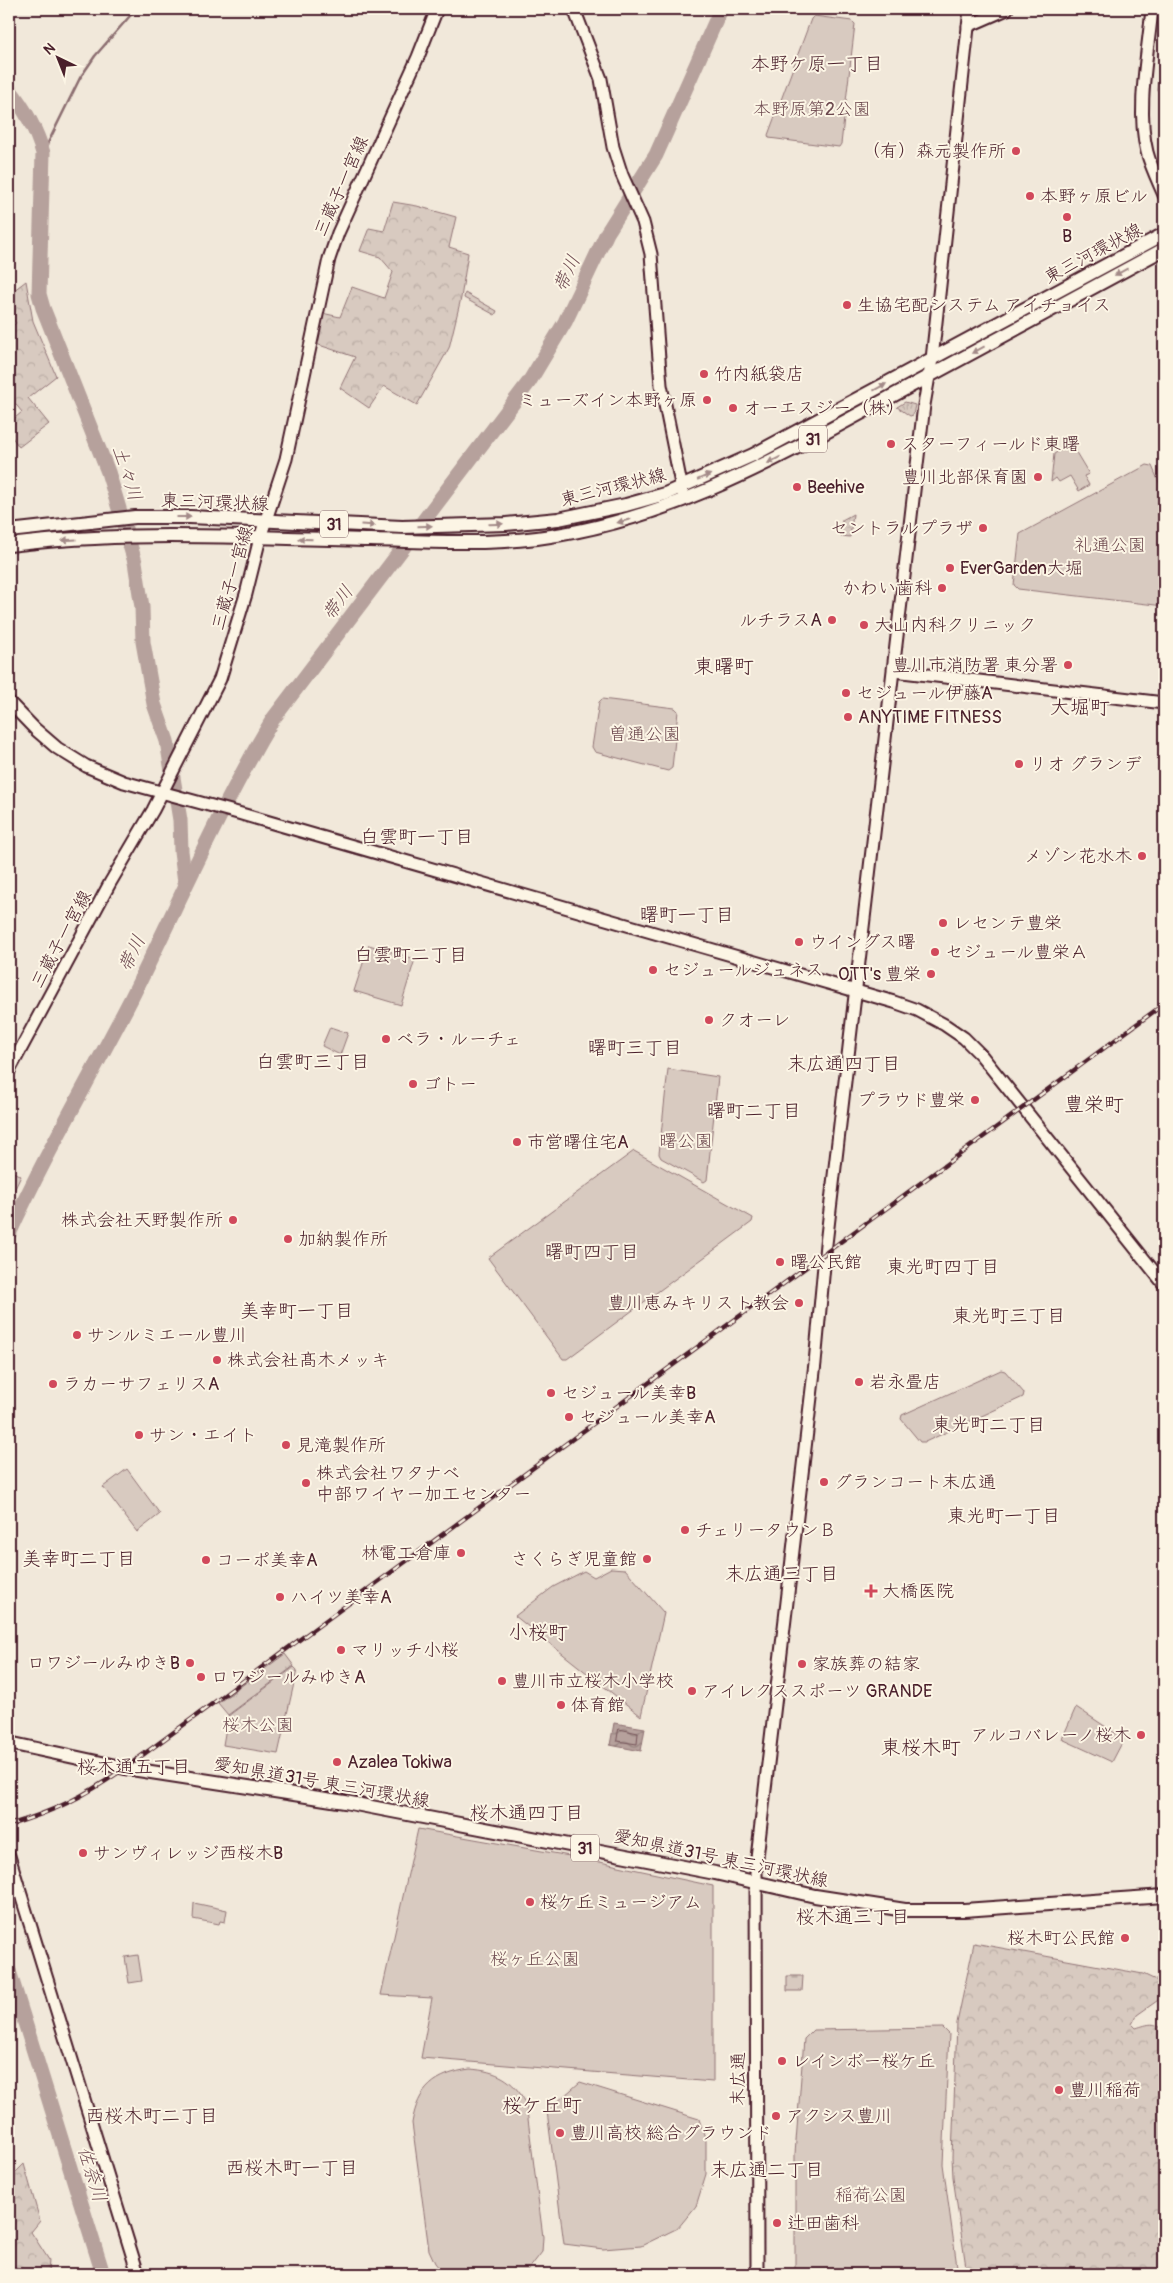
<svg xmlns="http://www.w3.org/2000/svg" width="1173" height="2283" font-family="Pangolin,'Klee One',sans-serif">
<style>
.grass{fill:url(#grass-tufts);stroke:#917476}
.forest{fill:url(#forest-crowns);stroke:#917476}
.cemetery{fill:url(#cemetery-stones);stroke:#917476}
.park{fill:#d8cac0;stroke:#917476}
.garden{fill:url(#garden-dots);stroke:#917476}
.water{fill:url(#water-waves);stroke:#8b6d6f}
.lines{fill:none;stroke-linecap:round;stroke-linejoin:round}
.shore{stroke:#755358;stroke-width:1}
.stream{stroke:#8b6d6f;stroke-width:2.5}
.river{stroke:#b6a19c;stroke-width:15}
.secondary-casing{stroke:#4a1f2b;stroke-width:15}
.primary-casing{stroke:#4a1f2b;stroke-width:16}
.secondary{stroke:#fcf5e5;stroke-width:11}
.primary{stroke:#fcf5e5;stroke-width:12}
.rail-casing{stroke:#4a1f2b;stroke-width:4.5}
.rail{stroke:#fcf5e5;stroke-width:2.5;stroke-dasharray:8;stroke-linecap:butt}
.oneway{fill:#a38a88}
.poi-dot{fill:#d1495b;stroke:#fcf5e5;stroke-width:2}
.labels{text-anchor:middle;stroke-width:4;stroke-linejoin:round;paint-order:stroke}
.shield{fill:#fcf5e5;stroke:#7f5f63;stroke-width:1}
.shield-label{font-size:16px;font-weight:bold;fill:#4a1f2b}
.park-label{font-size:18px;fill:#6e4a50;stroke:#fcf5e5}
.poi-label{font-size:18px;fill:#4a1f2b;stroke:#fcf5e5;text-anchor:start}
.street-label{font-size:18px;fill:#4a1f2b;stroke:#fcf5e5}
.neighbourhood-label{font-size:19px;fill:#4a1f2b;stroke:#fcf5e5}
.water-label{font-size:19px;font-style:italic;fill:#704c53;stroke:#fcf5e5}
.quarter-label{font-size:20px;fill:#4a1f2b;stroke:#fcf5e5}
</style>
<defs>
<pattern id="grass-tufts" width="24" height="20" patternUnits="userSpaceOnUse" patternTransform="scale(1.25)"><rect width="24" height="20" fill="#d8cac0"/><path d="M3 7l-1-3M5 7V3M7 7l1-3M15 17l-1-3M17 17v-4M19 17l1-3" fill="none" stroke="#bbada5"/></pattern>
<pattern id="forest-crowns" width="20" height="18" patternUnits="userSpaceOnUse" patternTransform="scale(1.25)"><rect width="20" height="18" fill="#d8cac0"/><path d="M2 6a3 3 0 1 1 6 0M12 15a3 3 0 1 1 6 0" fill="none" stroke="#bbada5"/></pattern>
<pattern id="cemetery-stones" width="16" height="16" patternUnits="userSpaceOnUse" patternTransform="scale(1.25)"><rect width="16" height="16" fill="#d8cac0"/><path d="M2 7V4a2 2 0 0 1 4 0v3zM10 15v-3a2 2 0 0 1 4 0v3z" fill="#bbada5"/></pattern>
<pattern id="garden-dots" width="8" height="8" patternUnits="userSpaceOnUse" patternTransform="scale(1.25)"><rect width="8" height="8" fill="#d8cac0"/><path d="M2 2h.1M6 6h.1" fill="none" stroke="#bbada5" stroke-width="1.8" stroke-linecap="round"/></pattern>
<pattern id="water-waves" width="16" height="10" patternUnits="userSpaceOnUse" patternTransform="scale(1.25)"><rect width="16" height="10" fill="#b6a19c"/><path d="M0 5q4-4 8 0t8 0" fill="none" stroke="#96837f"/></pattern>
</defs>
<rect width="100%" height="100%" fill="#f1e8da"/>
<filter id="ink" filterUnits="userSpaceOnUse"><feTurbulence type="fractalNoise" baseFrequency=".02" numOctaves="2"/><feDisplacementMap in="SourceGraphic" scale="10" xChannelSelector="R" yChannelSelector="G"/><feConvolveMatrix kernelMatrix="1 2 1 2 8 2 1 2 1" color-interpolation-filters="sRGB"/></filter>
<g filter="url(#ink)">
<!-- grass -->
<g class="grass">
<path d="M 905,402 L 915,405 L 913,415 L 910,416 L 897,407 Z"/>
<path d="M 285,1654 L 294,1666 L 228,1715 L 218,1703 Z"/>
</g>
<!-- forest -->
<g class="forest">
<path d="M 393,202 L 417,206 L 456,217 L 449,247 L 468,253 L 461,298 L 449,348 L 417,405 L 384,386 L 369,408 L 340,388 L 355,357 L 316,344 L 322,313 L 340,317 L 352,287 L 384,298 L 393,272 L 380,257 L 360,251 L 369,228 L 384,231 Z"/>
<path d="M 26,281 L 33,321 L 56,376 L 28,398 L 49,424 L 19,447 L 9,433 L 9,423 L 22,412 L 9,396 L 9,330 L 16,323 L 9,313 L 9,294 Z"/>
<path d="M 465,293 L 497,311 L 495,315 L 464,298 Z"/>
<path d="M 974,1943 L 1143,1974 L 1164,1984 L 1164,1996 L 1137,2015 L 1132,2024 L 1136,2028 C 1149,2024 1155,2021 1164,2031 L 1164,2274 L 967,2274 L 953,2177 L 952,2157 L 957,2023 Z"/>
<path d="M 24,2164 L 40,2221 L 31,2232 L 49,2260 L 48,2274 L 23,2274 L 9,2262 L 9,2179 Z"/>
</g>
<!-- cemetery -->
<path class="cemetery" d="M 787,1976 L 803,1976 L 802,1991 L 787,1991 Z"/>
<!-- park -->
<g class="park">
<path d="M 814,16 L 852,21 L 855,24 L 841,144 L 839,147 L 769,138 L 768,135 L 811,19 Z"/>
<path d="M 1164,17 L 1164,94 L 1163,95 L 1157,90 Z"/>
<path d="M 1067,446 L 1070,451 L 1074,449 L 1089,474 L 1084,476 L 1089,485 L 1079,491 L 1070,476 L 1059,482 L 1056,478 L 1051,482 L 1054,454 Z"/>
<path d="M 1147,465 L 1152,466 L 1164,494 L 1164,606 L 1018,589 L 1014,585 L 1020,534 Z"/>
<path d="M 602,699 L 675,708 L 678,711 L 672,768 L 668,771 L 595,752 L 592,747 L 599,702 Z"/>
<path d="M 369,945 L 415,959 L 401,1005 L 354,991 Z"/>
<path d="M 330,1027 L 348,1033 L 340,1055 L 322,1046 Z"/>
<path d="M 668,1069 L 718,1077 L 707,1180 L 704,1182 L 661,1158 L 659,1154 Z"/>
<path d="M 634,1151 L 753,1218 L 752,1222 L 567,1359 L 563,1359 L 488,1258 Z"/>
<path d="M 9,1170 L 21,1176 L 9,1201 Z"/>
<path d="M 1001,1370 L 1005,1371 L 1024,1393 L 1023,1397 L 925,1442 L 920,1442 L 901,1419 L 902,1415 Z"/>
<path d="M 127,1469 L 160,1514 L 137,1532 L 103,1487 Z"/>
<path d="M 611,1568 L 625,1569 L 664,1613 L 641,1716 L 515,1616 L 553,1587 L 584,1571 L 594,1577 Z"/>
<path d="M 294,1667 L 297,1670 L 278,1754 L 223,1745 L 228,1716 Z"/>
<path d="M 1076,1707 L 1124,1739 L 1112,1762 L 1062,1739 Z"/>
<path d="M 418,1829 L 581,1858 L 713,1886 L 713,2082 L 421,2058 L 432,1998 L 381,1995 Z"/>
<path d="M 194,1903 L 227,1910 L 225,1922 L 220,1921 L 219,1924 L 193,1919 Z"/>
<path d="M 138,1955 L 142,1981 L 129,1983 L 125,1957 Z"/>
<path d="M 943,2028 L 949,2034 L 943,2164 L 958,2274 L 795,2274 L 795,2154 L 804,2039 L 813,2030 Z"/>
<path d="M 470,2069 C 497,2071 513,2079 526,2103 L 543,2237 L 542,2252 L 525,2274 L 444,2274 L 435,2263 L 429,2250 L 412,2123 C 418,2088 435,2074 470,2069 Z"/>
<path d="M 580,2082 L 699,2119 L 706,2141 L 706,2174 L 696,2206 L 678,2228 L 641,2246 L 603,2249 L 564,2244 L 547,2111 Z"/>
</g>
<!-- garden -->
<path class="garden" d="M 853,514 L 850,537 L 841,536 L 842,520 Z"/>
<!-- water -->
<path class="water" d="M 614,1723 L 645,1728 L 641,1751 L 610,1745 Z"/>
<g class="lines">
<!-- shore -->
<path class="shore" d="M 619,1729 L 638,1733 L 637,1744 L 617,1741 Z"/>
<!-- stream -->
<path class="stream" d="M 43,153 L 80,78 L 95,56 L 136,9"/>
<!-- river -->
<g class="river">
<path d="M 9,89 C 25,109 36,128 43,153 L 39,294 L 43,308 L 108,472 L 135,562 L 142,607 L 143,642 L 154,704 L 167,741 L 180,820 L 181,851 L 185,882"/>
<path d="M 9,1234 C 45,1154 91,1077 131,999 C 178,905 219,809 273,719 L 529,382 L 565,322 L 607,233 L 656,155 L 721,9"/>
<path d="M 9,1971 L 103,2274"/>
</g>
<defs>
<g id="secondary">
<path d="M 574,9 L 601,79 L 613,147 L 622,175 L 643,222 L 651,254 L 661,385 L 683,494"/>
<path d="M 1152,9 C 1148,53 1136,109 1147,152 C 1151,167 1158,181 1164,195"/>
<path d="M 968,26 L 1007,9"/>
<path d="M 894,671 L 1164,703"/>
<path d="M 9,702 L 35,729 L 57,748 L 86,766 L 124,782 L 238,813 L 894,1002 L 917,1010 L 945,1025 L 964,1038 L 981,1055 L 1164,1284"/>
<path d="M 9,1071 L 110,883 L 153,810 L 220,679 L 246,594 L 260,538 L 286,459 L 329,259 L 338,233 L 418,57 L 437,9"/>
<path d="M 9,1856 L 138,2274"/>
<path d="M 757,2274 L 756,1866 L 815,1363 L 826,1244 L 924,405 L 932,359 L 970,9"/>
</g>
<g id="primary">
<path d="M 9,531 L 135,517 L 190,517 L 402,527 L 506,524 L 558,519 L 626,505 L 665,494 L 753,455 L 1164,234"/>
<path d="M 9,545 C 128,530 251,538 371,540 C 426,541 482,545 537,538 C 670,521 778,458 894,395 C 984,347 1074,298 1164,249"/>
<path d="M 9,1743 L 125,1768 L 345,1802 L 715,1873 L 815,1896 L 905,1910 L 964,1910 L 1164,1896"/>
</g>
</defs>
<!-- secondary casing -->
<use href="#secondary" class="secondary-casing"/>
<!-- primary casing -->
<use href="#primary" class="primary-casing"/>
<!-- secondary -->
<use href="#secondary" class="secondary"/>
<!-- primary -->
<use href="#primary" class="primary"/>
<defs>
<path id="rail" d="M 9,1825 C 58,1810 83,1797 125,1768 L 1164,1004"/>
</defs>
<!-- rail casing -->
<use href="#rail" class="rail-casing"/>
<!-- rail -->
<use href="#rail" class="rail"/>
</g>
<!-- one-way arrows -->
<defs><path id="oneway-solid" d="M-6-.8H1V-3.2L6.5 0L1 3.2V.8H-6Z" transform="scale(1.25)"/></defs>
<g class="oneway">
<use href="#oneway-solid" transform="translate(1121 272) rotate(152)"/>
<use href="#oneway-solid" transform="translate(978 350) rotate(152)"/>
<use href="#oneway-solid" transform="translate(880 387) rotate(-28)"/>
<use href="#oneway-solid" transform="translate(774 460) rotate(153)"/>
<use href="#oneway-solid" transform="translate(704 477) rotate(-22)"/>
<use href="#oneway-solid" transform="translate(184 517)"/>
<use href="#oneway-solid" transform="translate(624 521) rotate(165)"/>
<use href="#oneway-solid" transform="translate(496 524) rotate(-2)"/>
<use href="#oneway-solid" transform="translate(368 525) rotate(3)"/>
<use href="#oneway-solid" transform="translate(425 526) rotate(-1)"/>
<use href="#oneway-solid" transform="translate(305 539) rotate(-179)"/>
<use href="#oneway-solid" transform="translate(69 540) rotate(176)"/>
</g>
</g>
<!-- markers -->
<g class="poi-dot">
<circle cx="1016" cy="151" r="5"/>
<circle cx="1030" cy="196" r="5"/>
<circle cx="1067" cy="217" r="5"/>
<circle cx="847" cy="305" r="5"/>
<circle cx="704" cy="374" r="5"/>
<circle cx="707" cy="400" r="5"/>
<circle cx="733" cy="408" r="5"/>
<circle cx="891" cy="444" r="5"/>
<circle cx="1038" cy="477" r="5"/>
<circle cx="797" cy="487" r="5"/>
<circle cx="983" cy="528" r="5"/>
<circle cx="950" cy="568" r="5"/>
<circle cx="942" cy="588" r="5"/>
<circle cx="832" cy="620" r="5"/>
<circle cx="864" cy="625" r="5"/>
<circle cx="1068" cy="665" r="5"/>
<circle cx="846" cy="693" r="5"/>
<circle cx="848" cy="717" r="5"/>
<circle cx="1019" cy="764" r="5"/>
<circle cx="1142" cy="856" r="5"/>
<circle cx="943" cy="923" r="5"/>
<circle cx="799" cy="942" r="5"/>
<circle cx="935" cy="952" r="5"/>
<circle cx="653" cy="970" r="5"/>
<circle cx="931" cy="974" r="5"/>
<circle cx="709" cy="1020" r="5"/>
<circle cx="386" cy="1039" r="5"/>
<circle cx="413" cy="1084" r="5"/>
<circle cx="975" cy="1100" r="5"/>
<circle cx="517" cy="1142" r="5"/>
<circle cx="233" cy="1220" r="5"/>
<circle cx="288" cy="1239" r="5"/>
<circle cx="780" cy="1262" r="5"/>
<circle cx="799" cy="1303" r="5"/>
<circle cx="77" cy="1335" r="5"/>
<circle cx="217" cy="1360" r="5"/>
<circle cx="859" cy="1382" r="5"/>
<circle cx="53" cy="1384" r="5"/>
<circle cx="551" cy="1393" r="5"/>
<circle cx="569" cy="1417" r="5"/>
<circle cx="139" cy="1435" r="5"/>
<circle cx="286" cy="1445" r="5"/>
<circle cx="824" cy="1482" r="5"/>
<circle cx="306" cy="1483" r="5"/>
<circle cx="685" cy="1530" r="5"/>
<circle cx="461" cy="1553" r="5"/>
<circle cx="647" cy="1559" r="5"/>
<circle cx="206" cy="1560" r="5"/>
<path d="M868.5 1583.5h5v5h5v5h-5v5h-5v-5h-5v-5h5z"/>
<circle cx="280" cy="1597" r="5"/>
<circle cx="341" cy="1650" r="5"/>
<circle cx="190" cy="1663" r="5"/>
<circle cx="802" cy="1664" r="5"/>
<circle cx="201" cy="1677" r="5"/>
<circle cx="502" cy="1681" r="5"/>
<circle cx="692" cy="1691" r="5"/>
<circle cx="561" cy="1705" r="5"/>
<circle cx="1141" cy="1735" r="5"/>
<circle cx="337" cy="1762" r="5"/>
<circle cx="83" cy="1853" r="5"/>
<circle cx="530" cy="1902" r="5"/>
<circle cx="1125" cy="1938" r="5"/>
<circle cx="782" cy="2061" r="5"/>
<circle cx="1059" cy="2090" r="5"/>
<circle cx="776" cy="2116" r="5"/>
<circle cx="560" cy="2133" r="5"/>
<circle cx="777" cy="2223" r="5"/>
</g>
<g class="labels">
<!-- shield labels -->
<g class="shield">
<rect x="799" y="425.5" width="28" height="27" rx="4"/>
<rect x="320" y="510.5" width="28" height="27" rx="4"/>
<rect x="571" y="1834.5" width="28" height="27" rx="4"/>
</g>
<g class="shield-label">
<text x="813" y="445">31</text>
<text x="334" y="530">31</text>
<text x="585" y="1854">31</text>
</g>
<!-- park labels -->
<g class="park-label">
<text x="812" y="115">本野原第2公園</text>
<text x="1110" y="551">礼通公園</text>
<text x="645" y="740">曽通公園</text>
<text x="686" y="1147">曙公園</text>
<text x="258" y="1731">桜木公園</text>
<text x="535" y="1965">桜ヶ丘公園</text>
<text x="871" y="2201">稲荷公園</text>
</g>
<!-- poi labels -->
<g class="poi-label">
<text x="1006" y="157" text-anchor="end">（有）森元製作所</text>
<text x="1040" y="202">本野ヶ原ビル</text>
<text x="1067" y="242" text-anchor="middle">B</text>
<text x="857" y="311">生協宅配システム アイチョイス</text>
<text x="714" y="380">竹内紙袋店</text>
<text x="697" y="406" text-anchor="end">ミューズイン本野ヶ原</text>
<text x="743" y="414">オーエスジー（株）</text>
<text x="901" y="450">スターフィールド東曙</text>
<text x="1028" y="483" text-anchor="end">豊川北部保育園</text>
<text x="807" y="493">Beehive</text>
<text x="973" y="534" text-anchor="end">セントラルプラザ</text>
<text x="960" y="574">EverGarden大堀</text>
<text x="932" y="594" text-anchor="end">かわい歯科</text>
<text x="822" y="626" text-anchor="end">ルチラスA</text>
<text x="874" y="631">大山内科クリニック</text>
<text x="1058" y="671" text-anchor="end">豊川市消防署 東分署</text>
<text x="856" y="699">セジュール伊藤A</text>
<text x="858" y="723">ANYTIME FITNESS</text>
<text x="1029" y="770">リオ グランデ</text>
<text x="1132" y="862" text-anchor="end">メゾン花水木</text>
<text x="953" y="929">レセンテ豊栄</text>
<text x="809" y="948">ウイングス曙</text>
<text x="945" y="958">セジュール豊栄Ａ</text>
<text x="663" y="976">セジュールジュネス</text>
<text x="921" y="980" text-anchor="end">OTT's 豊栄</text>
<text x="719" y="1026">クオーレ</text>
<text x="396" y="1045">ベラ・ルーチェ</text>
<text x="423" y="1090">ゴトー</text>
<text x="965" y="1106" text-anchor="end">プラウド豊栄</text>
<text x="527" y="1148">市営曙住宅A</text>
<text x="223" y="1226" text-anchor="end">株式会社天野製作所</text>
<text x="298" y="1245">加納製作所</text>
<text x="790" y="1268">曙公民館</text>
<text x="789" y="1309" text-anchor="end">豊川恵みキリスト教会</text>
<text x="87" y="1341">サンルミエール豊川</text>
<text x="227" y="1366">株式会社髙木メッキ</text>
<text x="869" y="1388">岩永畳店</text>
<text x="63" y="1390">ラカーサフェリスA</text>
<text x="561" y="1399">セジュール美幸B</text>
<text x="579" y="1423">セジュール美幸A</text>
<text x="149" y="1441">サン・エイト</text>
<text x="296" y="1451">見滝製作所</text>
<text x="316" y="1479">株式会社ワタナベ<tspan x="316" dy="21">中部ワイヤー加工センター</tspan></text>
<text x="834" y="1488">グランコート末広通</text>
<text x="695" y="1536">チェリータウンＢ</text>
<text x="451" y="1559" text-anchor="end">林電工倉庫</text>
<text x="637" y="1565" text-anchor="end">さくらぎ児童館</text>
<text x="216" y="1566">コーポ美幸A</text>
<text x="882" y="1597">大橋医院</text>
<text x="290" y="1603">ハイツ美幸A</text>
<text x="351" y="1656">マリッチ小桜</text>
<text x="180" y="1669" text-anchor="end">ロワジールみゆきB</text>
<text x="812" y="1670">家族葬の結家</text>
<text x="211" y="1683">ロワジールみゆきA</text>
<text x="512" y="1687">豊川市立桜木小学校</text>
<text x="702" y="1697">アイレクススポーツ GRANDE</text>
<text x="571" y="1711">体育館</text>
<text x="1131" y="1741" text-anchor="end">アルコバレーノ桜木</text>
<text x="347" y="1768">Azalea Tokiwa</text>
<text x="93" y="1859">サンヴィレッジ西桜木B</text>
<text x="540" y="1908">桜ケ丘ミュージアム</text>
<text x="1115" y="1944" text-anchor="end">桜木町公民館</text>
<text x="792" y="2067">レインボー桜ケ丘</text>
<text x="1069" y="2096">豊川稲荷</text>
<text x="786" y="2122">アクシス豊川</text>
<text x="570" y="2139">豊川高校 総合グラウンド</text>
<text x="787" y="2229">辻田歯科</text>
</g>
<!-- street labels -->
<g class="street-label">
<text transform="translate(341 186) rotate(-66)" y="6">三蔵子一宮線</text>
<text transform="translate(1093 253) rotate(-28)" y="6">東三河環状線</text>
<text transform="translate(613 487) rotate(-14)" y="6">東三河環状線</text>
<text transform="translate(215 502) rotate(2)" y="6">東三河環状線</text>
<text transform="translate(232 578) rotate(-74)" y="6">三蔵子一宮線</text>
<text transform="translate(61 939) rotate(-62)" y="6">三蔵子一宮線</text>
<text transform="translate(322 1782) rotate(10)" y="6">愛知県道31号 東三河環状線</text>
<text transform="translate(721 1858) rotate(12)" y="6">愛知県道31号 東三河環状線</text>
<text transform="translate(738 2079) rotate(-90)" y="6">末広通</text>
</g>
<!-- neighbourhood labels -->
<g class="neighbourhood-label">
<text x="817" y="70">本野ケ原一丁目</text>
<text x="417" y="843">白雲町一丁目</text>
<text x="687" y="921">曙町一丁目</text>
<text x="411" y="961">白雲町二丁目</text>
<text x="635" y="1054">曙町三丁目</text>
<text x="313" y="1068">白雲町三丁目</text>
<text x="844" y="1070">末広通四丁目</text>
<text x="754" y="1117">曙町二丁目</text>
<text x="592" y="1258">曙町四丁目</text>
<text x="943" y="1273">東光町四丁目</text>
<text x="297" y="1317">美幸町一丁目</text>
<text x="1009" y="1322">東光町三丁目</text>
<text x="989" y="1431">東光町二丁目</text>
<text x="1004" y="1522">東光町一丁目</text>
<text x="79" y="1565">美幸町二丁目</text>
<text x="782" y="1580">末広通三丁目</text>
<text x="134" y="1773">桜木通五丁目</text>
<text x="527" y="1819">桜木通四丁目</text>
<text x="853" y="1923">桜木通三丁目</text>
<text x="152" y="2122">西桜木町二丁目</text>
<text x="292" y="2174">西桜木町一丁目</text>
<text x="767" y="2176">末広通二丁目</text>
</g>
<!-- water labels -->
<g class="water-label">
<text transform="translate(566 273) rotate(-65)" y="7">帯川</text>
<text transform="translate(128 473) rotate(72)" y="7">土々川</text>
<text transform="translate(337 602) rotate(-53)" y="7">帯川</text>
<text transform="translate(131 953) rotate(-64)" y="7">帯川</text>
<text transform="translate(93 2174) rotate(73)" y="7">佐奈川</text>
</g>
<!-- quarter labels -->
<g class="quarter-label">
<text x="724" y="673">東曙町</text>
<text x="1080" y="714">大堀町</text>
<text x="1094" y="1111">豊栄町</text>
<text x="538" y="1639">小桜町</text>
<text x="921" y="1754">東桜木町</text>
<text x="542" y="2112">桜ケ丘町</text>
</g>
</g>
<!-- margin -->
<rect width="1173" height="2283" fill="none" stroke="#fcf5e5" stroke-width="30"/>
<rect x="15" y="15" width="1143" height="2253" fill="none" stroke="#4a1f2b" stroke-width="2" filter="url(#ink)"/>
<!-- north arrow -->
<g transform="translate(58 58) rotate(317)" stroke="#fcf5e5" stroke-width="4" paint-order="stroke">
<path d="M0-4L9 19L0 12L-9 19Z" fill="#4a1f2b"/>
<text y="-8" font-size="14" font-weight="bold" text-anchor="middle" fill="#4a1f2b">N</text>
</g>
</svg>
